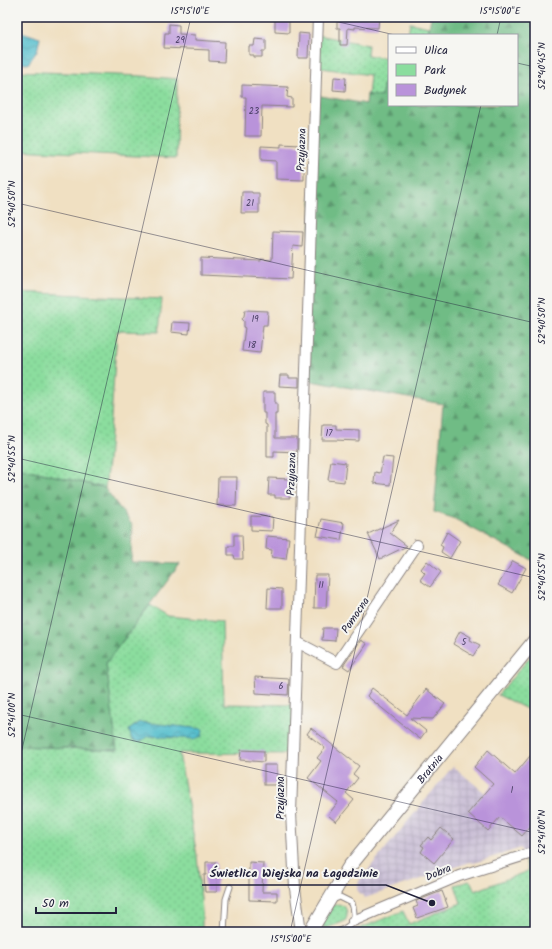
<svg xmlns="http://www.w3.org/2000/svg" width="552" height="949" font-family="Kalam,sans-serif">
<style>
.industrial{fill:url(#industrial-grid)}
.green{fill:url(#green-dots);stroke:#56806c}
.forest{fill:url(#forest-firs);stroke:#496f60}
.water{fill:url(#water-waves);stroke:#3a7084}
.building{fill:#b993da}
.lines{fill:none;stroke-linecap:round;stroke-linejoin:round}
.service-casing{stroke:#89817e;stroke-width:7}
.minor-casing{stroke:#89817e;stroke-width:12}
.tertiary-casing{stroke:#89817e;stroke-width:15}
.service{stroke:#fff;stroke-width:5}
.minor{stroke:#fff;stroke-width:10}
.tertiary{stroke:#fff;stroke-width:13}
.ticks{fill:none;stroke:#22223b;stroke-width:1;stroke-opacity:0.45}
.labels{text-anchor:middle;stroke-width:4;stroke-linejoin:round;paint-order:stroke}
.number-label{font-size:9px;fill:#483e63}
.street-label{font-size:11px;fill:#22223b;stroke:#f6f6f2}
.leader{fill:none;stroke:#22223b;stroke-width:1.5}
.callout-dot{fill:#22223b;stroke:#f6f6f2;stroke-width:1.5}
.callout-label{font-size:12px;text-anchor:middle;font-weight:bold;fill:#22223b;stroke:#f6f6f2;stroke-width:4;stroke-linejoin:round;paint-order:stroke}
.neatline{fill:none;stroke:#22223b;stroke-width:1.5}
.ticks-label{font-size:10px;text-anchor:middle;fill:#22223b}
</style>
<defs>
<pattern id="industrial-grid" width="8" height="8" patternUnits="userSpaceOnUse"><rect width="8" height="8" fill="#cabfd6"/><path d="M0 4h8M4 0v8" fill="none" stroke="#ada4b9"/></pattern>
<pattern id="green-dots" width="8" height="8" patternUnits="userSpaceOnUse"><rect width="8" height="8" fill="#8bdd9e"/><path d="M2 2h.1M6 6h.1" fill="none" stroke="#78bd89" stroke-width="1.8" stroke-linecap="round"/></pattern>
<pattern id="forest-firs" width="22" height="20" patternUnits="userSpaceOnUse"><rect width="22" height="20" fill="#70bc85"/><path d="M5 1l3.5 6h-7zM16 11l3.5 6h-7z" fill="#5c986e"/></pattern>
<pattern id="water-waves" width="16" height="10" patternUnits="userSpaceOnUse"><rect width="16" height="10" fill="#51bdcc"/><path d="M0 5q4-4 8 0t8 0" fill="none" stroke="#4399a7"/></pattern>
</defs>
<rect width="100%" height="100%" fill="#f6f6f2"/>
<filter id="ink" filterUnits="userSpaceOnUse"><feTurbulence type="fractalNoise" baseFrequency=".025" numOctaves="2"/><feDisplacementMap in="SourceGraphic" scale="8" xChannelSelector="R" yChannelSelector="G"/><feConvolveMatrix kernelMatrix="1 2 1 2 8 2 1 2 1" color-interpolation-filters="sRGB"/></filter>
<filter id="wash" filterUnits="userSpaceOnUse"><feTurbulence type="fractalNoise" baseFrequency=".012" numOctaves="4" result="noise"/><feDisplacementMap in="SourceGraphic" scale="16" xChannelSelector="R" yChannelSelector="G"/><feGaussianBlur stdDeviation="0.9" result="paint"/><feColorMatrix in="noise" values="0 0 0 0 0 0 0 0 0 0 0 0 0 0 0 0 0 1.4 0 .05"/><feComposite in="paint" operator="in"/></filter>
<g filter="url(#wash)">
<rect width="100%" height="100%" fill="#f0e0c2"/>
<!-- industrial -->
<path class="industrial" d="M 535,750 L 535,857 L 525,859 L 521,848 L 474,863 L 470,862 L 365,898 L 357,890 L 359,881 L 453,766 L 485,793 L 495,797 Z"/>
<!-- green -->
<g class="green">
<path d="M 410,23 L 429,27 L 428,35 L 408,35 Z"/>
<path d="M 317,35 L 368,45 L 367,55 L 389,58 L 389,71 L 381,100 L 368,97 L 370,75 L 315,67 Z"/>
<path d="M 17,71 L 142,76 L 177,79 L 176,158 L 17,150 Z"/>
<path d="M 17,292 L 162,299 L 159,332 L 117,331 L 108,462 L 105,488 L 17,467 Z"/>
<path d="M 150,605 L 168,616 L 222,621 L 224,704 L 294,705 L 293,754 L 179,753 L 197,856 L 202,910 L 202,932 L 17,932 L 17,746 L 116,750 L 106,663 Z"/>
<path d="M 535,651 L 535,713 L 498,695 Z"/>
<path d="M 535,857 L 535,932 L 351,932 L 403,911 L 409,924 L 461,903 L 455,885 L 470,881 L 471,882 L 475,891 L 528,871 L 525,859 Z"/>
<path d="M 338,904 L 344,906 C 348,912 348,915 345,921 L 327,928 L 323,927 L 322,924 L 332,906 Z"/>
</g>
<!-- forest -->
<g class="forest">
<path d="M 431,17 L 535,17 L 535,562 L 453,518 L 434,512 L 443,404 L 305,380 L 315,95 L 366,104 L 367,94 L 381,97 L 386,72 L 389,70 L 389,105 L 517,105 L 517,35 L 428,35 Z"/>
<path d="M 17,467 L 105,488 L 132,525 L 131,562 L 180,564 L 106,663 L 117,750 L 17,746 Z"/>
</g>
<!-- water -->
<g class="water">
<path d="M 17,17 L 21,17 L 22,32 L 40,38 L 37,51 L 28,64 L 17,63 Z"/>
<path d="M 140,722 L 203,729 L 202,736 L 194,739 L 149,736 L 139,742 L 132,740 L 129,730 Z"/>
</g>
<g id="blocks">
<!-- building -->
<g class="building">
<path d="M 275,17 L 289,17 L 289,33 L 275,32 Z"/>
<path d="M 337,17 L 379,17 L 378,28 L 355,27 L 355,29 L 348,28 L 347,45 L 340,45 L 340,28 L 337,28 Z"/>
<path d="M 169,24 L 179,25 L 179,34 L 195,35 L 195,40 L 225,42 L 224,62 L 209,61 L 209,50 L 164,48 L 165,33 L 169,33 Z"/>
<path d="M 299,33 L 309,34 L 308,58 L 298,58 Z"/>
<path d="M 255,39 L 266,40 L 266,51 L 262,51 L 262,57 L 254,57 L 254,55 L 249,55 L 249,46 L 254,46 Z"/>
<path d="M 334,77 L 346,78 L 345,91 L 333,90 Z"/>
<path d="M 242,85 L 288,87 L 287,97 L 292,98 L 292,107 L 262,106 L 261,136 L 245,136 L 246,97 L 242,97 Z"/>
<path d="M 281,144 L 300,145 L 300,165 L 304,165 L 304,180 L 276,179 L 276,161 L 261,160 L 261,146 L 281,147 Z"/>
<path d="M 242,192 L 252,192 L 252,193 L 259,193 L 259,213 L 241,213 Z"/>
<path d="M 273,231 L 303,232 L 302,247 L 293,246 L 291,279 L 201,275 L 201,258 L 261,261 L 261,259 L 272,260 Z"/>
<path d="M 245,310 L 268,311 L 267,325 L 263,325 L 260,353 L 242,351 L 245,327 L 244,327 L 244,321 L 242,319 L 244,316 Z"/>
<path d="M 172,322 L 190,323 L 189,334 L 171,332 Z"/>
<path d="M 280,375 L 289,375 L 289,378 L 299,378 L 299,387 L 279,386 Z"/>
<path d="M 263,392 L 275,392 L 275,403 L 277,403 L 277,414 L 275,414 L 275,438 L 297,438 L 297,452 L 274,451 L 274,457 L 267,457 L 267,425 L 265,424 L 265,413 L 263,413 Z"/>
<path d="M 323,425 L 336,425 L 336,429 L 359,430 L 359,441 L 335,440 L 322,440 Z"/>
<path d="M 383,457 L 393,458 L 390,485 L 374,483 L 375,472 L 380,473 Z"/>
<path d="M 331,461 L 346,463 L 344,482 L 328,480 Z"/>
<path d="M 218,477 L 237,477 L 236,506 L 217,505 Z"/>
<path d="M 269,478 L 290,479 L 290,498 L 275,498 L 275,495 L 268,495 Z"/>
<path d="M 251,516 L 273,517 L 272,531 L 251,530 Z"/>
<path d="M 321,519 L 344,523 L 341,540 L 317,536 Z"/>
<path d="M 399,520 L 390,533 L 407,546 L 380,559 L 368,534 Z"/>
<path d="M 447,532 L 460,541 L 450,558 L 441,552 L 443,547 L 440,545 Z"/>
<path d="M 234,535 L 242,535 L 243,559 L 235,559 L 234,555 L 228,555 L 228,546 L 234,546 Z"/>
<path d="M 267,536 L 289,538 L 286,559 L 271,557 L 272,550 L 266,549 Z"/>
<path d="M 427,561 L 441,572 L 430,587 L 420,580 L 425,573 L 421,569 Z"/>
<path d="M 513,561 L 526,568 L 512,593 L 498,585 Z"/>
<path d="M 315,575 L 328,575 L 326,608 L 314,608 Z"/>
<path d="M 268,588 L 282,589 L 282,608 L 267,608 Z"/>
<path d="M 323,628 L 336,628 L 335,641 L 322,640 Z"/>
<path d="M 460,631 L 471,637 L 470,640 L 480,645 L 473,656 L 453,644 Z"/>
<path d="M 361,640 L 367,644 L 349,670 L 343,666 Z"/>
<path d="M 255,677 L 289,679 L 288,695 L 256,693 Z"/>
<path d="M 372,688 L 407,715 L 426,689 L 445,704 L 433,719 L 410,718 L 426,731 L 420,739 L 367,696 Z"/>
<path d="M 311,728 L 359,766 L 353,774 L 358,778 L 346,793 L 354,800 L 336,822 L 328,815 L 338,802 L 308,778 L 321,761 L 317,758 L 325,748 L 307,734 Z"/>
<path d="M 241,750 L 264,751 L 264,762 L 240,760 Z"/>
<path d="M 488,750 L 515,774 L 535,750 L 535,821 L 522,836 L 500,817 L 488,831 L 468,813 L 493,784 L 474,767 Z"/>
<rect x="264" y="765" width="13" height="20"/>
<path d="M 441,828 L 454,839 L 434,863 L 421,852 L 424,847 L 421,845 L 428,837 L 431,840 Z"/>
<path d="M 206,862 L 216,862 L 217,892 L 205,892 L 204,875 L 206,875 Z"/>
<path d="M 249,862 L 263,863 L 262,892 L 277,892 L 277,901 L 249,900 Z"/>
<path d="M 442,891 L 448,907 L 417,918 L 413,908 L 418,906 L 416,901 Z"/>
</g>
</g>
</g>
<g filter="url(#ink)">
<use href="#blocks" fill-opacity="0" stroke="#89817e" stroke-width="1"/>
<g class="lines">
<defs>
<g id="service">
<path d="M 332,900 L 340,897 L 352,903 C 357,920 354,925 337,932"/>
<path d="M 224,932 L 226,899 L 230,887"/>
</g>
<g id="minor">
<path d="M 297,642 L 337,663 L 417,545"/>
<path d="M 353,921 L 459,876 L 535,852"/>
<path d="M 301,932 L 295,888 L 291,813 L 318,17"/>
</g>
<g id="tertiary">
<path id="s1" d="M 310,932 L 349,867 L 535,640"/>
</g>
</defs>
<!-- service casing -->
<use href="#service" class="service-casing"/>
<!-- minor casing -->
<use href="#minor" class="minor-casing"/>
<!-- tertiary casing -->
<use href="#tertiary" class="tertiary-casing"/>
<!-- service -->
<use href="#service" class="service"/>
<!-- minor -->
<use href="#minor" class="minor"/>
<!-- tertiary -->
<use href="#tertiary" class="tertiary"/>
</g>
</g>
<!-- ticks -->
<path class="ticks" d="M 317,17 L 395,35M 497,35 L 501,17M 517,63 L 535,67M 17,203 L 535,323M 17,458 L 535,578M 17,714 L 535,833M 17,771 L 191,17M 290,932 L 481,105"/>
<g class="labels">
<!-- number labels -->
<g class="number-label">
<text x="180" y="43">29</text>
<text x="254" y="114">23</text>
<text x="250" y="206">21</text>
<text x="255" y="322">19</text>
<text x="252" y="348">18</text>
<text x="329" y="436">17</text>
<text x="321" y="588">11</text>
<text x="464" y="645">5</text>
<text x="281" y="689">6</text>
<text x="512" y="793">1</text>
</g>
<!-- street labels -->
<g class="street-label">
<text transform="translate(301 150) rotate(-88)" y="4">Przyjazna</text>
<text transform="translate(291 474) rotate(-88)" y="4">Przyjazna</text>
<text transform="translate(355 615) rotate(-56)" y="4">Pomocna</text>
<text dy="4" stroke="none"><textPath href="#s1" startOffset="203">Bratnia</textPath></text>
<text transform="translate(280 798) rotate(-90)" y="4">Przyjazna</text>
<text transform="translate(438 872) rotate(-23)" y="4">Dobra</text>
</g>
</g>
<!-- callouts -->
<path class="leader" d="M432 903L386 885H202"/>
<circle class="callout-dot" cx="432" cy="903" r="4"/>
<g class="callout-label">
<text x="294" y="877">Świetlica Wiejska na Łagodzinie</text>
</g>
<!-- margin -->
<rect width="552" height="949" fill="none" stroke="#f6f6f2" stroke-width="44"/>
<!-- legend -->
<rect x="388" y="34" width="130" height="72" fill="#f6f6f2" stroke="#a1a1a9"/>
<rect x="396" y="47" width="20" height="6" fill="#ffffff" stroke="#a1a1a9"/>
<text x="424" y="54" font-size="12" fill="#22223b">Ulica</text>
<rect x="396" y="64" width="20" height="12" fill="#8bdd9e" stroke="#a1a1a9"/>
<text x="424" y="74" font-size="12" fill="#22223b">Park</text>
<rect x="396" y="84" width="20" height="12" fill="#b993da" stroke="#a1a1a9"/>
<text x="424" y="94" font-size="12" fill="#22223b">Budynek</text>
<!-- scale -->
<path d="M36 907v6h80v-6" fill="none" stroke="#22223b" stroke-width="2"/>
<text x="42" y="907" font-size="12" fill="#22223b" stroke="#f6f6f2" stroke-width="3" paint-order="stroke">50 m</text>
<rect x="22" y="22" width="508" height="905" class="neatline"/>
<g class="ticks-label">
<text x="190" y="14">15°15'10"E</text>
<text x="500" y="14">15°15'00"E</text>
<text transform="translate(541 66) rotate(-90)" y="4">52°40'45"N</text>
<text transform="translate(11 204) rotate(-90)" y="4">52°40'50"N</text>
<text transform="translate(541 321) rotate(-90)" y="4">52°40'50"N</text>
<text transform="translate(11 459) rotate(-90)" y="4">52°40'55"N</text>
<text transform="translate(541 577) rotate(-90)" y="4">52°40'55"N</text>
<text transform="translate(11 715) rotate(-90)" y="4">52°41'00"N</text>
<text transform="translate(541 832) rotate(-90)" y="4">52°41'00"N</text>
<text x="291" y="942">15°15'00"E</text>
</g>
</svg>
